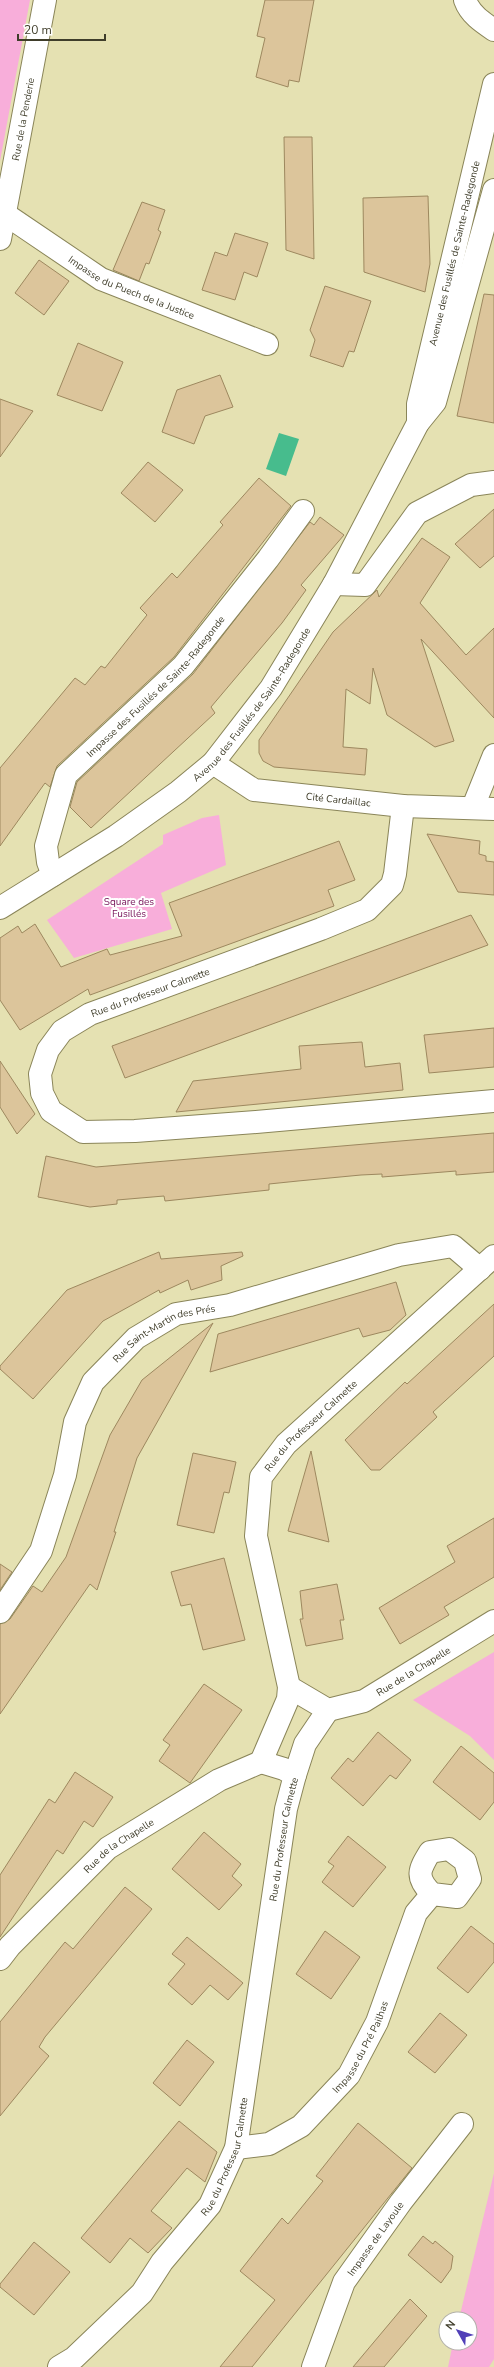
<svg xmlns="http://www.w3.org/2000/svg" width="494" height="2367" font-family="'Nunito Sans',sans-serif">
<style>
.green{fill:#f8aeda}
.water{fill:#47bc8d}
.building{fill:#dcc59b;stroke:#9d885f}
.lines{fill:none;stroke-linecap:round;stroke-linejoin:round}
.minor-casing{stroke:#8a8559;stroke-width:24}
.minor{stroke:#fff;stroke-width:22}
.labels{text-anchor:middle;stroke-width:4;stroke-linejoin:round;paint-order:stroke}
.street-label{font-size:10px;fill:#3f3d2a;stroke:#fff}
.park-label{font-size:10px;fill:#751158;stroke:#fff}
</style>
<rect width="100%" height="100%" fill="#e5e1b2"/>
<!-- green -->
<g class="green">
<path d="M 0,0 L 30,0 L 0,161 Z"/>
<path d="M 219,815 L 226,865 L 161,893 L 172,929 L 74,958 L 47,920 L 163,844 L 163,835 L 202,818 Z"/>
<path d="M 494,1652 L 494,1760 L 470,1736 L 413,1700 Z"/>
<path d="M 494,2173 L 494,2359 L 489,2367 L 448,2367 L 453,2343 L 470,2343 L 470,2319 L 459,2319 Z"/>
</g>
<!-- water -->
<path class="water" d="M 279,433 L 299,439 L 286,476 L 266,469 Z"/>
<!-- building -->
<g class="building">
<path d="M 265,0 L 314,0 L 299,82 L 289,80 L 288,87 L 256,77 L 265,38 L 257,36 Z"/>
<path d="M 284,137 L 312,137 L 314,259 L 286,250 Z"/>
<path d="M 428,196 L 430,264 L 425,292 L 364,272 L 363,198 Z"/>
<path d="M 142,202 L 165,210 L 158,230 L 161,232 L 149,264 L 146,263 L 139,281 L 113,270 Z"/>
<path d="M 235,233 L 268,243 L 257,277 L 244,272 L 235,300 L 202,290 L 215,252 L 227,256 Z"/>
<path d="M 39,260 L 69,281 L 44,315 L 15,293 Z"/>
<path d="M 325,286 L 371,301 L 354,352 L 349,351 L 343,367 L 310,356 L 315,340 L 310,330 Z"/>
<path d="M 484,294 L 494,295 L 494,423 L 457,416 Z"/>
<path d="M 78,343 L 123,362 L 102,411 L 57,395 Z"/>
<path d="M 220,375 L 233,407 L 205,416 L 194,444 L 162,432 L 177,390 Z"/>
<path d="M 0,399 L 33,411 L 0,457 Z"/>
<path d="M 148,462 L 183,490 L 155,522 L 121,493 Z"/>
<path d="M 259,478 L 291,506 L 174,657 L 57,766 L 50,787 L 45,783 L 0,846 L 0,768 L 75,678 L 85,685 L 101,666 L 105,668 L 147,615 L 140,608 L 172,573 L 177,578 L 223,525 L 220,522 Z"/>
<path d="M 494,509 L 494,556 L 480,568 L 455,544 Z"/>
<path d="M 320,517 L 344,535 L 301,585 L 306,590 L 282,623 L 211,707 L 215,713 L 91,828 L 70,807 L 77,782 L 193,674 L 310,522 L 314,525 Z"/>
<path d="M 422,538 L 450,557 L 420,603 L 466,655 L 494,628 L 494,718 L 421,639 L 454,741 L 435,747 L 387,715 L 373,668 L 370,704 L 346,689 L 343,747 L 367,749 L 365,775 L 274,767 L 263,761 L 259,753 L 259,740 L 333,632 L 377,590 L 379,597 Z"/>
<path d="M 427,834 L 480,841 L 479,854 L 486,856 L 486,861 L 494,862 L 494,895 L 458,892 Z"/>
<path d="M 339,841 L 355,880 L 328,890 L 334,906 L 90,995 L 88,989 L 20,1030 L 0,1000 L 0,938 L 18,926 L 22,933 L 35,924 L 61,967 L 107,949 L 110,955 L 182,936 L 169,903 Z"/>
<path d="M 471,915 L 488,945 L 125,1078 L 112,1046 Z"/>
<path d="M 494,1028 L 494,1067 L 429,1073 L 424,1035 Z"/>
<path d="M 362,1042 L 365,1067 L 400,1063 L 403,1090 L 176,1112 L 193,1081 L 301,1069 L 299,1046 Z"/>
<path d="M 0,1061 L 35,1114 L 17,1134 L 0,1107 Z"/>
<path d="M 494,1133 L 494,1172 L 456,1175 L 456,1171 L 382,1177 L 382,1174 L 361,1175 L 298,1181 L 269,1184 L 269,1190 L 165,1201 L 164,1196 L 117,1200 L 117,1204 L 90,1207 L 38,1197 L 46,1156 L 96,1167 Z"/>
<path d="M 159,1252 L 161,1259 L 242,1252 L 243,1256 L 221,1266 L 222,1280 L 191,1290 L 188,1280 L 160,1293 L 159,1290 L 103,1321 L 33,1399 L 0,1369 L 0,1366 L 67,1290 Z"/>
<path d="M 396,1282 L 406,1315 L 390,1330 L 363,1337 L 359,1328 L 210,1372 L 218,1334 Z"/>
<path d="M 494,1304 L 494,1356 L 433,1412 L 437,1417 L 380,1470 L 371,1470 L 345,1440 L 405,1382 L 407,1384 Z"/>
<path d="M 213,1323 L 137,1458 L 114,1532 L 116,1532 L 97,1590 L 90,1584 L 0,1714 L 0,1624 L 10,1619 L 33,1586 L 42,1592 L 66,1557 L 110,1435 L 142,1380 Z"/>
<path d="M 311,1451 L 329,1542 L 288,1531 Z"/>
<path d="M 193,1453 L 236,1462 L 229,1493 L 224,1492 L 214,1533 L 177,1525 Z"/>
<path d="M 494,1518 L 494,1577 L 444,1607 L 449,1615 L 400,1644 L 379,1608 L 455,1562 L 447,1546 Z"/>
<path d="M 224,1558 L 245,1640 L 203,1650 L 191,1604 L 181,1606 L 171,1572 Z"/>
<path d="M 0,1564 L 12,1572 L 0,1590 Z"/>
<path d="M 337,1584 L 344,1620 L 340,1620 L 343,1639 L 306,1646 L 300,1619 L 303,1619 L 300,1591 Z"/>
<path d="M 204,1684 L 242,1710 L 190,1783 L 159,1761 L 170,1745 L 163,1740 Z"/>
<path d="M 378,1732 L 411,1760 L 396,1779 L 390,1775 L 363,1806 L 331,1778 L 348,1758 L 353,1762 Z"/>
<path d="M 461,1746 L 494,1773 L 494,1802 L 480,1820 L 433,1782 Z"/>
<path d="M 75,1772 L 113,1797 L 93,1827 L 84,1821 L 63,1854 L 57,1850 L 0,1937 L 0,1875 L 49,1799 L 55,1803 Z"/>
<path d="M 204,1832 L 241,1864 L 232,1876 L 242,1885 L 219,1910 L 172,1869 Z"/>
<path d="M 348,1836 L 386,1867 L 353,1907 L 322,1882 L 334,1866 L 328,1862 Z"/>
<path d="M 125,1887 L 152,1909 L 45,2037 L 39,2047 L 49,2056 L 0,2116 L 0,2022 L 65,1942 L 73,1949 Z"/>
<path d="M 471,1926 L 494,1944 L 494,1962 L 468,1993 L 437,1968 Z"/>
<path d="M 325,1931 L 360,1957 L 331,1999 L 296,1974 Z"/>
<path d="M 187,1937 L 243,1983 L 228,2000 L 210,1985 L 192,2005 L 168,1984 L 185,1964 L 172,1954 Z"/>
<path d="M 440,2013 L 467,2035 L 435,2073 L 408,2052 Z"/>
<path d="M 187,2040 L 214,2062 L 180,2106 L 153,2083 Z"/>
<path d="M 179,2121 L 217,2152 L 205,2182 L 187,2168 L 151,2211 L 172,2228 L 148,2253 L 130,2238 L 110,2263 L 81,2238 Z"/>
<path d="M 358,2123 L 412,2168 L 252,2367 L 220,2367 L 275,2300 L 240,2271 L 282,2218 L 288,2224 L 323,2181 L 316,2176 Z"/>
<path d="M 423,2236 L 433,2244 L 435,2241 L 453,2256 L 451,2269 L 441,2283 L 408,2255 Z"/>
<path d="M 34,2242 L 70,2272 L 34,2315 L 0,2287 L 0,2284 Z"/>
<path d="M 410,2299 L 427,2316 L 384,2367 L 353,2367 Z"/>
</g>
<g class="lines">
<defs>
<g id="minor">
<path d="M 465,0 C 470,14 482,22 494,30"/>
<path id="s1" d="M 5,214 L 101,279 L 267,344"/>
<path id="s2" d="M 0,239 L 45,0"/>
<path id="s3" d="M 418,423 L 418,404 L 494,84"/>
<path d="M 334,584 L 365,585 L 417,513 L 471,485 L 494,482"/>
<path id="s4" d="M 213,763 L 254,790 L 403,806 L 494,809"/>
<path d="M 403,806 L 395,874 L 392,885 L 367,910 L 321,929 L 90,1014 L 62,1031 L 48,1050 L 40,1074 L 42,1093 L 51,1111 L 83,1132 L 135,1131 L 256,1122 L 494,1101"/>
<path d="M 473,807 L 494,755"/>
<path id="s5" d="M 53,875 L 48,862 L 46,846 L 66,775 L 183,666 L 268,559 L 303,511"/>
<path id="s6" d="M 0,908 L 116,836 L 178,792 L 213,763 L 271,688 L 334,584 L 418,423 L 435,402 L 494,190"/>
<path id="s7" d="M 0,1612 L 41,1551 L 65,1475 L 75,1422 L 93,1382 L 136,1338 L 176,1314 L 230,1305 L 399,1255 L 453,1246 L 480,1269"/>
<path id="s8" d="M 289,1687 L 328,1710 L 364,1701 L 494,1621"/>
<path id="s9" d="M 261,1762 L 288,1699 L 289,1687 L 256,1536 L 261,1477 L 286,1444 L 494,1256"/>
<path d="M 295,1775 L 305,1744 L 328,1710"/>
<path id="s10" d="M 0,1959 L 10,1946 L 108,1848 L 219,1780 L 261,1762"/>
<path id="s11" d="M 236,2148 L 269,2144 L 301,2126 L 349,2075 L 377,2022 L 416,1913 L 432,1894 L 457,1897 L 470,1879 L 465,1861 L 449,1849 L 430,1852 C 419,1870 415,1877 432,1894"/>
<path id="s12" d="M 59,2367 L 74,2358 L 142,2293 L 162,2262 L 210,2205 L 236,2148 L 286,1809 L 295,1775 L 284,1769 L 261,1762"/>
<path id="s13" d="M 313,2367 L 344,2282 L 401,2202 L 462,2124"/>
</g>
</defs>
<!-- minor casing -->
<use href="#minor" class="minor-casing"/>
<!-- minor -->
<use href="#minor" class="minor"/>
</g>
<g class="labels">
<!-- street labels -->
<g class="street-label">
<text dy="4" stroke="none"><textPath href="#s2" startOffset="122">Rue de la Penderie</textPath></text>
<text dy="4" stroke="none"><textPath href="#s3" startOffset="174">Avenue des Fusillés de Sainte-Radegonde</textPath></text>
<text dy="4" stroke="none"><textPath href="#s1" startOffset="147">Impasse du Puech de la Justice</textPath></text>
<text dy="4" stroke="none"><textPath href="#s5" startOffset="230">Impasse des Fusillés de Sainte-Radegonde</textPath></text>
<text dy="4" stroke="none"><textPath href="#s6" startOffset="328">Avenue des Fusillés de Sainte-Radegonde</textPath></text>
<text dy="4" stroke="none"><textPath href="#s4" startOffset="134">Cité Cardaillac</textPath></text>
<text transform="translate(150 992) rotate(-20)" y="4">Rue du Professeur Calmette</text>
<text dy="4" stroke="none"><textPath href="#s7" startOffset="340">Rue Saint-Martin des Prés</textPath></text>
<text dy="4" stroke="none"><textPath href="#s9" startOffset="366">Rue du Professeur Calmette</textPath></text>
<text dy="4" stroke="none"><textPath href="#s8" startOffset="140">Rue de la Chapelle</textPath></text>
<text dy="4" stroke="none"><textPath href="#s12" startOffset="598">Rue du Professeur Calmette</textPath></text>
<text dy="4" stroke="none"><textPath href="#s10" startOffset="165">Rue de la Chapelle</textPath></text>
<text dy="4" stroke="none"><textPath href="#s11" startOffset="170">Impasse du Pré Pailhas</textPath></text>
<text dy="4" stroke="none"><textPath href="#s12" startOffset="274">Rue du Professeur Calmette</textPath></text>
<text dy="4" stroke="none"><textPath href="#s13" startOffset="144">Impasse de Layoule</textPath></text>
</g>
<!-- park labels -->
<g class="park-label">
<text x="129" y="905">Square des<tspan x="129" dy="12">Fusillés</tspan></text>
</g>
</g>
<!-- north arrow -->
<g transform="translate(458 2331) rotate(309)"><circle r="19" fill="#ffffff" stroke="#b2b1aa"/>
<path d="M0-3L7 15L0 10L-7 15Z" fill="#5140b8"/>
<text y="-6" font-size="11" font-weight="bold" text-anchor="middle" fill="#3f3d2a">N</text>
</g>
<!-- scale -->
<path d="M18 34v6h87v-6" fill="none" stroke="#3f3d2a" stroke-width="2"/>
<text x="24" y="34" font-size="12" fill="#3f3d2a" stroke="#ffffff" stroke-width="3" paint-order="stroke">20 m</text>
</svg>
